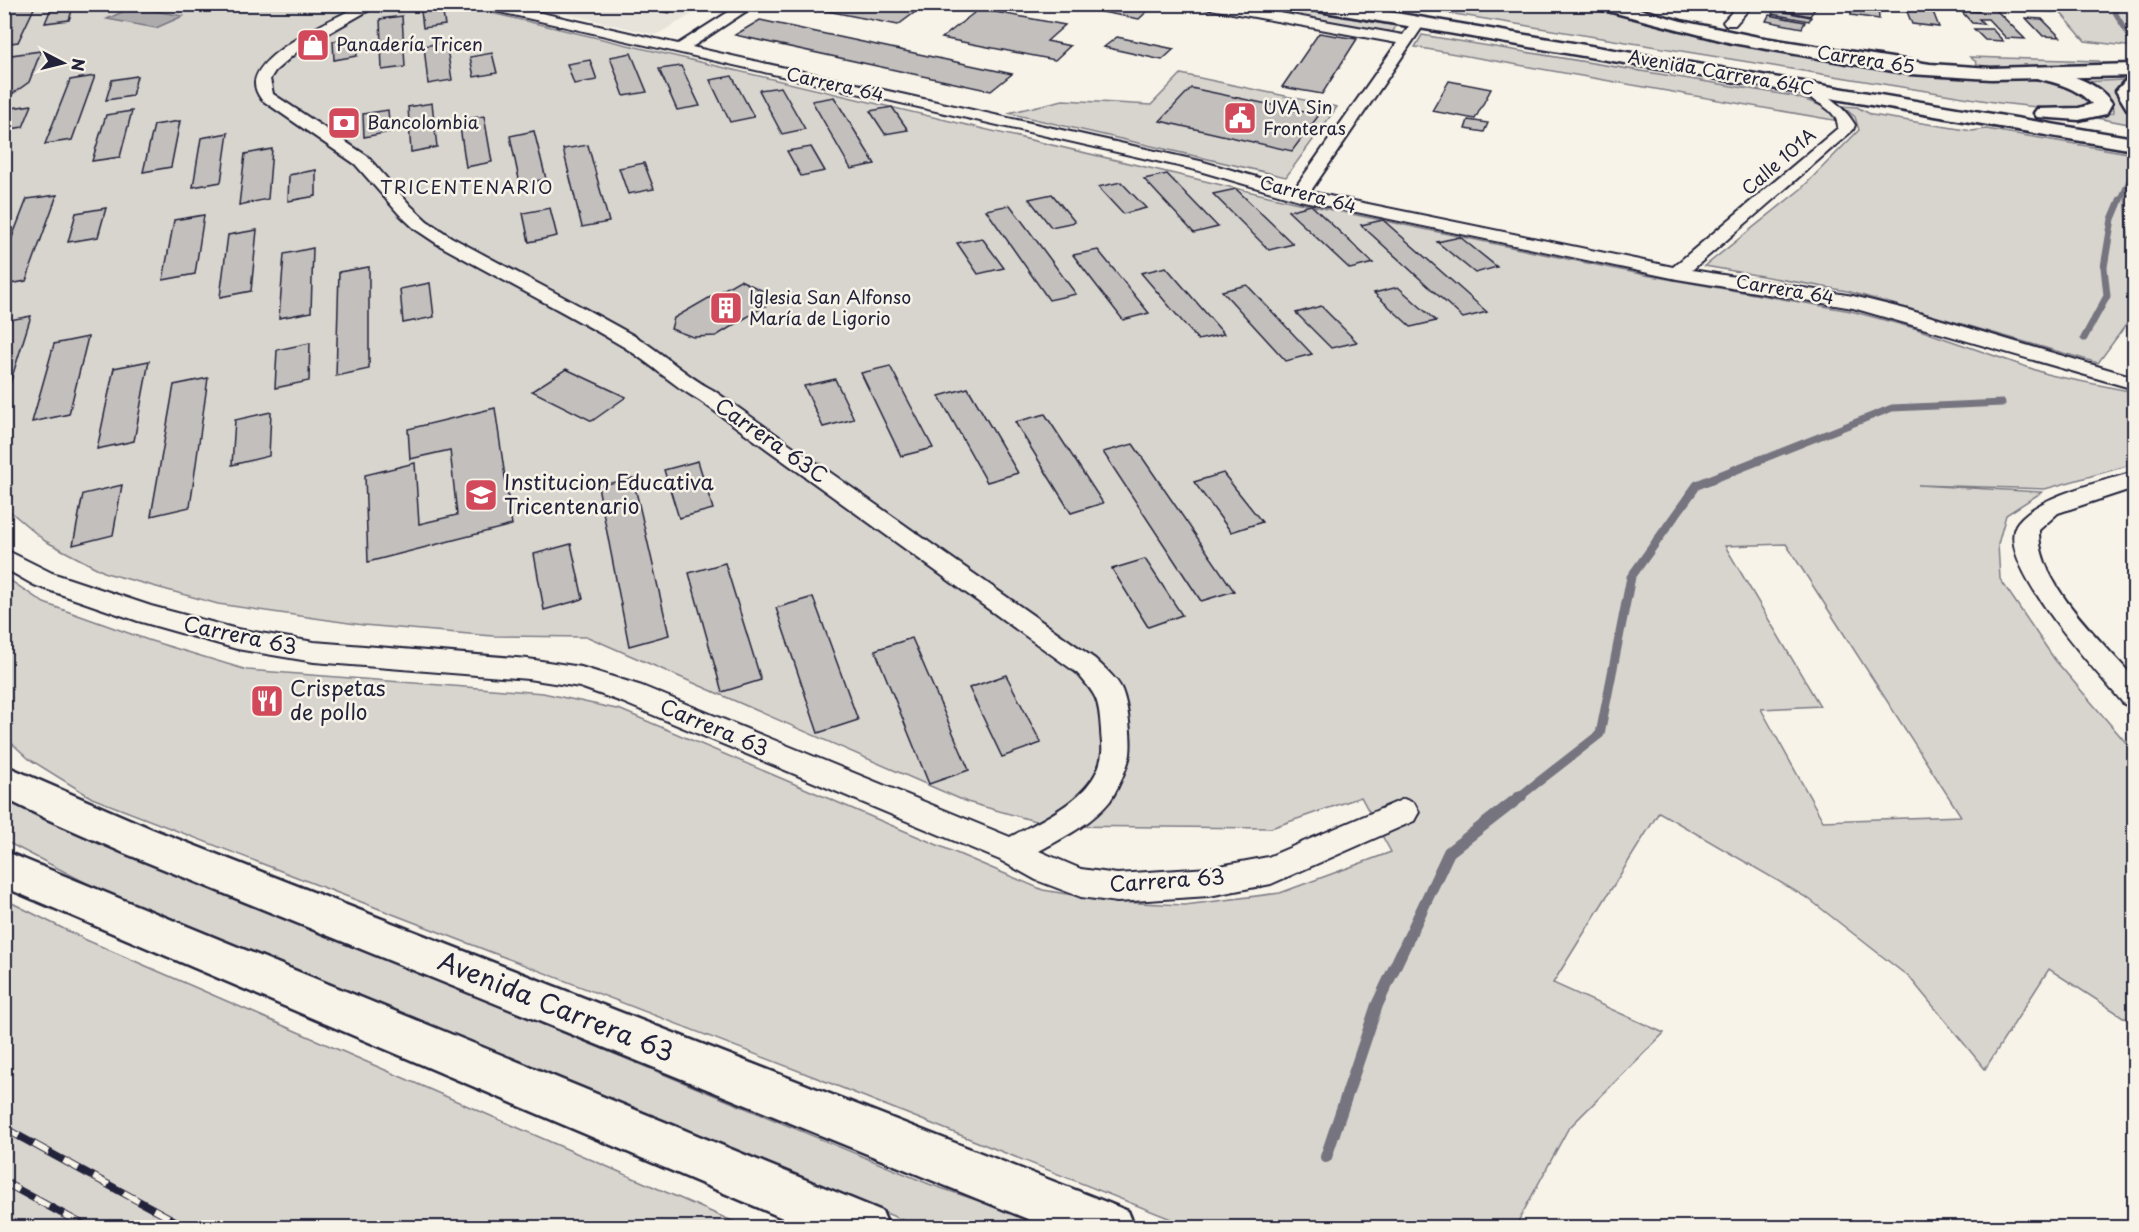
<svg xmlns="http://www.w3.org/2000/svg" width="2139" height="1232" font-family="'Playpen Sans',sans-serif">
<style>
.built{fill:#e7e3db}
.green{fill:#d8d5cf;stroke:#7d7c85;stroke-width:1.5;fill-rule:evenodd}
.water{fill:#aeabad;stroke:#76747f;stroke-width:1.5}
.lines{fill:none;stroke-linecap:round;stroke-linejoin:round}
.stream-far3{stroke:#76747f;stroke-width:5}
.stream-far2{stroke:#76747f;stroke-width:7}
.stream-far1{stroke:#76747f;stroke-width:9}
.stream{stroke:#76747f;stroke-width:12}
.building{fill:#c2bfbd;stroke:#22223b;stroke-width:1.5}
.street-casing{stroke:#22223b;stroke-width:4}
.secondary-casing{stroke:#22223b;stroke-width:5}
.primary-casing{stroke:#22223b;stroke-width:5}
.highway-casing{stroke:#22223b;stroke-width:5}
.street{fill:#f7f3e8;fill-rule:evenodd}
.secondary{fill:#f7f3e8;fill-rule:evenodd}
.primary{fill:#f7f3e8;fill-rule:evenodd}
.highway{fill:#f7f3e8;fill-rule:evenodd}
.rail-casing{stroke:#22223b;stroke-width:8}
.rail{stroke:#f7f3e8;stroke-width:6;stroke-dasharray:17;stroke-linecap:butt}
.labels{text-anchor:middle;stroke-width:5;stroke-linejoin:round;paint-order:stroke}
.far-poi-label{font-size:18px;fill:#22223b;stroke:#f7f3e8;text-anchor:start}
.far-street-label{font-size:18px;fill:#22223b;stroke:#f7f3e8}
.far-neighbourhood-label{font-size:18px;letter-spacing:1.5px;fill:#22223b;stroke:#f7f3e8}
.street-label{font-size:21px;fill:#22223b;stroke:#f7f3e8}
.poi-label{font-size:21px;fill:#22223b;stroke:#f7f3e8;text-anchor:start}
.near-street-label{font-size:26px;fill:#22223b;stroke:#f7f3e8}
</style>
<rect width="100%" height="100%" fill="#f7f3e8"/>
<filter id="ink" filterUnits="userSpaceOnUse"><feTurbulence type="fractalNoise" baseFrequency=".0167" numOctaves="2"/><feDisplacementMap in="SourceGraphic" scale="12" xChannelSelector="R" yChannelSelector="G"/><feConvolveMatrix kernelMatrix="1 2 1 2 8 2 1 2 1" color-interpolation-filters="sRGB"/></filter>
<g filter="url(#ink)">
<!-- built -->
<path class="built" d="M 529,5 L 708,5 L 656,35 Z"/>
<!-- green -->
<g class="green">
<path d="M 444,4 L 466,7 L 1294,202 L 1645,275 L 1851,311 L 1914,328 L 2050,375 L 2134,392 L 2134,464 L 2045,489 L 1918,485 L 2042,492 L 2006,515 L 1998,544 L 2000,579 L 2055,660 L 2134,752 L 2134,1024 L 2049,969 L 1985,1069 L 1910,978 L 1809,899 L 1659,812 L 1553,983 L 1664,1033 L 1568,1129 L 1515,1227 L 1191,1227 L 817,1078 L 92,798 L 29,759 L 5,737 L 5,577 L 44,603 L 148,640 L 247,670 L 543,693 L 621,710 L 1043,890 L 1115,902 L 1185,905 L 1280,893 L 1391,852 L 1361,797 L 1271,828 L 1053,826 L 967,802 L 588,637 L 493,636 L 363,625 L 218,604 L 106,573 L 45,541 L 5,507 L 5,5 ZM 1786,544 L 1961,816 L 1823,821 L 1761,709 L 1820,706 L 1725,546 Z"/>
<path d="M 1228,5 L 1272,5 L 1396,26 L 1392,33 Z"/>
<path d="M 1399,5 L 1587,5 L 1676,31 L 1856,65 L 1931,75 L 2041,80 L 2064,85 L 2079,92 L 2089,101 L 2086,108 L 2056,109 L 2000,103 Z"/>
<path d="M 2054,5 L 2134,5 L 2134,47 L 2085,41 Z"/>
<path d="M 1422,35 L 1793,96 C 1811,102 1827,105 1839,121 L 1415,47 Z"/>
<path d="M 1970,57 L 2099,61 L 2103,65 L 1979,69 L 1976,62 Z"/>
<path d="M 1181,74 L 1337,107 L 1286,177 L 1008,113 L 1063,100 L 1151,105 Z"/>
<path d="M 2123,80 L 2117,87 L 2118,95 L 2134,114 L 2134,125 L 2097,118 L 2114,112 C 2115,94 2093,88 2079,82 Z"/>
<path d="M 1842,106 L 1857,107 L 1872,115 L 1972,131 L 1986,129 L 2134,154 L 2134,196 L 2125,195 L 2128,237 L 2134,238 L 2134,314 L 2098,363 L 1847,291 L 1705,266 L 1801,189 L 1859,130 L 1855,117 Z"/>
<path d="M 5,795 L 49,820 L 929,1184 L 1056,1227 L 920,1227 L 129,905 L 5,841 Z"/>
<path d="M 4,899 L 84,939 L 746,1227 L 5,1227 Z"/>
</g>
<!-- water -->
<path class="water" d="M 133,7 L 183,16 L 156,28 L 107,19 Z"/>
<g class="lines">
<!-- stream-far3 -->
<g class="stream-far3">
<path d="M 2110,4 L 2134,44"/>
<path d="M 2120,201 L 2134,169"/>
</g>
<!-- stream-far2 -->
<g class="stream-far2">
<path d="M 2084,338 L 2107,296 L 2104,267 L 2112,219 L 2120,200"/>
<path d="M 1758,461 L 1892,408 L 2002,403"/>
</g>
<!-- stream-far1 -->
<path class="stream-far1" d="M 1519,797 L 1600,734 L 1631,577 L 1697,485 L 1762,459"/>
<!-- stream -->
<path class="stream" d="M 1326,1157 L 1377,1005 L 1449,852 L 1521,796"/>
</g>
<!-- building -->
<g class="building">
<path d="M 14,4 L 36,4 L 18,42 L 4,44 L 4,23 Z"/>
<path d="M 74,4 L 69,20 L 45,23 L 52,6 Z"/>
<path d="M 626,4 L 683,4 L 669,13 Z"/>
<path d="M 792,4 L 926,4 L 898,25 Z"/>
<path d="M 1059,4 L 1155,4 L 1139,19 Z"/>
<path d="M 1774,4 L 1818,4 L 1810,16 L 1771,8 Z"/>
<path d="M 1851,4 L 1878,4 L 1879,19 L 1851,15 Z"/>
<path d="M 1904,4 L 1930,4 L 1939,27 L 1912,24 Z"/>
<path d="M 1955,4 L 1966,4 L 1972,11 L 1981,12 L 1974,5 L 1992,6 L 2025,39 L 2006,38 L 1988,19 L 1979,19 L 1984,24 L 1972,23 Z"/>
<path d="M 2013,4 L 2045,4 L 2053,12 L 2018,10 Z"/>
<path d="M 442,8 L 445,25 L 423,28 L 421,11 Z"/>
<path d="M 979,9 L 1065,25 L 1047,41 L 1070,46 L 1055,60 L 942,38 Z"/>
<path d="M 1774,10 L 1811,17 L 1809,21 L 1772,14 Z"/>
<path d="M 1769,15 L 1805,22 L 1802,28 L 1766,21 Z"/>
<path d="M 402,16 L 405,67 L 382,70 L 380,19 Z"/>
<path d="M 2026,18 L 2042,19 L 2060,37 L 2043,36 Z"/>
<path d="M 760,20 L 1012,74 L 991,91 L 735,35 Z"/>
<path d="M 1974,29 L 1992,29 L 2003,41 L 1985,40 Z"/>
<path d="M 1319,33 L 1357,39 L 1322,94 L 1282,87 Z"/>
<path d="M 1117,37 L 1174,49 L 1162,60 L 1104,47 Z"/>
<path d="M 356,38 L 357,56 L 334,60 L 333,41 Z"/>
<path d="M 446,42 L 452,80 L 428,84 L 424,46 Z"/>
<path d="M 41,51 L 29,82 L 4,100 L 4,56 Z"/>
<path d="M 492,53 L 497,73 L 474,77 L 470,57 Z"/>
<path d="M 631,53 L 647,92 L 624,96 L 610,57 Z"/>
<path d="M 590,60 L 597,80 L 574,84 L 567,64 Z"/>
<path d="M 681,66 L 700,106 L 677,110 L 659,69 Z"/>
<path d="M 95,76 L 72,140 L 45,144 L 70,80 Z"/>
<path d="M 137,76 L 132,96 L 106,100 L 112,80 Z"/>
<path d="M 732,76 L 754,117 L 730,122 L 710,80 Z"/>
<path d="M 1449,81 L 1491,89 L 1475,119 L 1432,111 Z"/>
<path d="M 781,87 L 805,129 L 782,134 L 759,90 Z"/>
<path d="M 1191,88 L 1319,115 L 1292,151 L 1160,121 Z"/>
<path d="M 834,97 L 875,164 L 851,169 L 812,101 Z"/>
<path d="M 432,103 L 437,147 L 411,152 L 408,107 Z"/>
<path d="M 32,105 L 23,127 L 4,130 L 5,109 Z"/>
<path d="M 892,107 L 908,130 L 885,134 L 870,111 Z"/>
<path d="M 388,110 L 390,132 L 364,137 L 363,114 Z"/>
<path d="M 132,111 L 120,157 L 92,161 L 106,115 Z"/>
<path d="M 484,116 L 492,162 L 466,167 L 459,120 Z"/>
<path d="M 1468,120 L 1488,123 L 1484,132 L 1465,129 Z"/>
<path d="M 180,121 L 171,167 L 143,172 L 154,125 Z"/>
<path d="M 534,131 L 546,179 L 520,184 L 510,136 Z"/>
<path d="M 228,133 L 221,182 L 193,187 L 201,138 Z"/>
<path d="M 588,145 L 609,222 L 582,227 L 563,149 Z"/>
<path d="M 811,147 L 825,171 L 801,176 L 787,151 Z"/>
<path d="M 272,149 L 268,199 L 239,205 L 245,154 Z"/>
<path d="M 644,163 L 654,189 L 628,194 L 619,168 Z"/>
<path d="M 316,170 L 316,196 L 288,201 L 289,175 Z"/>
<path d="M 1167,174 L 1218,227 L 1194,233 L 1144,179 Z"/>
<path d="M 1121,182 L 1146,208 L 1123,214 L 1098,187 Z"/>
<path d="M 1236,189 L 1293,244 L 1269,250 L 1213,194 Z"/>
<path d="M 1052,194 L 1075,222 L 1051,227 L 1029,199 Z"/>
<path d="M 57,195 L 26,281 L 4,285 L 4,258 L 27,199 Z"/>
<path d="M 1010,205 L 1076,294 L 1049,300 L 986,210 Z"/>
<path d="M 1311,205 L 1373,263 L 1350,269 L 1288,211 Z"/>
<path d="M 106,208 L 98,237 L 68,242 L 76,213 Z"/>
<path d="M 550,208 L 557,236 L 529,242 L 523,213 Z"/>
<path d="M 204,215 L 195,274 L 163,280 L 174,220 Z"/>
<path d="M 1383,220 L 1487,312 L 1463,318 L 1361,225 Z"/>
<path d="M 257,230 L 251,291 L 220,297 L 228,235 Z"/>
<path d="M 1460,237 L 1497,267 L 1475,273 L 1437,242 Z"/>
<path d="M 982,238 L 1004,268 L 978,274 L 957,243 Z"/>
<path d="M 313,248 L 311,312 L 279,318 L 284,254 Z"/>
<path d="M 1098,250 L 1149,313 L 1123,320 L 1073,255 Z"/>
<path d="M 369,267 L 369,369 L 336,376 L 339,272 Z"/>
<path d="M 1166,267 L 1224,334 L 1198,340 L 1141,273 Z"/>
<path d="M 740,280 L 778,298 L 716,336 L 693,337 L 671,329 L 674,318 Z"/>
<path d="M 430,283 L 434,317 L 403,323 L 400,289 Z"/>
<path d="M 1247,285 L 1312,354 L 1286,361 L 1222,291 Z"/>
<path d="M 1398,287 L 1436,321 L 1411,327 L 1374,293 Z"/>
<path d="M 1321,306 L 1357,342 L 1331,348 L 1296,313 Z"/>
<path d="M 31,316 L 8,390 L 4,390 L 4,321 Z"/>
<path d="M 88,337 L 69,414 L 32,422 L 54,344 Z"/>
<path d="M 310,343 L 309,381 L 275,388 L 277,350 Z"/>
<path d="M 149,361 L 134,441 L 97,449 L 114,368 Z"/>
<path d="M 890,366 L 933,448 L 901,456 L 861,373 Z"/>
<path d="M 566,369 L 626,397 L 592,421 L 532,391 Z"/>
<path d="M 208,378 L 190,507 L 151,516 L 174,385 Z"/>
<path d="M 835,379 L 854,419 L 823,427 L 804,386 Z"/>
<path d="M 968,388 L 1018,473 L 987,482 L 939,396 Z"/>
<path d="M 495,408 L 512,525 L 368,562 L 365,475 L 415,463 L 419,524 L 457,515 L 450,450 L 410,459 L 408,429 Z"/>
<path d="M 271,412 L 269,456 L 232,465 L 235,420 Z"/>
<path d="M 1045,414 L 1103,503 L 1071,513 L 1015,422 Z"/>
<path d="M 1133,444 L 1234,591 L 1201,601 L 1103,452 Z"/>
<path d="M 698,461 L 713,509 L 679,518 L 664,470 Z"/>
<path d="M 1223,473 L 1262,522 L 1231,532 L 1194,482 Z"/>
<path d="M 633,478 L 669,635 L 629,646 L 598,486 Z"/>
<path d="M 122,485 L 113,535 L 73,545 L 83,494 Z"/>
<path d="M 571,544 L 583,599 L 544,610 L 534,554 Z"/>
<path d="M 1145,559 L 1182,615 L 1148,627 L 1112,569 Z"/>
<path d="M 725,563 L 761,680 L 722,692 L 689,573 Z"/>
<path d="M 813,597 L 858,720 L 818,733 L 776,608 Z"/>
<path d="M 912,638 L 969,770 L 929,784 L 875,650 Z"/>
<path d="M 1006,675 L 1041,743 L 1002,757 L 969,688 Z"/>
</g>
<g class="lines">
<defs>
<g id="street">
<path d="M 363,4 L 380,4 L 299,50 L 275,71 L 270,79 L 273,94 L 367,156 L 411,206 L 427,221 L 451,237 C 513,271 577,303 638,338 C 664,354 686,376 713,390 L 1095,659 C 1104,668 1117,678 1122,690 C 1128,705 1132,738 1130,754 C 1129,764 1116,793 1110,801 C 1091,824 1065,837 1039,851 L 1081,869 L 1117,874 L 1209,868 L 1268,857 L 1404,799 L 1414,803 L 1419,812 L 1414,821 L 1271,884 L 1209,896 L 1117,902 L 1081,897 L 1036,880 L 1000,860 L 622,702 L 580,687 L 528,679 L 314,662 L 237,649 L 138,621 L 34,585 L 4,568 L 4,549 L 52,573 L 151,606 L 237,629 L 314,642 L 528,659 L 581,667 L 642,686 L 1010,837 C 1042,820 1098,796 1102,753 C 1103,746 1101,738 1101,730 C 1099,699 1097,696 1077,673 L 699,400 C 672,385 650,363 624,347 C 563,311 500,279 439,245 L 415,229 L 399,214 L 355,164 L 262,100 C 258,95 255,89 255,83 C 256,52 338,17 363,4 Z"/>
<path d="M 476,4 L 502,4 L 678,44 L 741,4 L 757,4 L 692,47 L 1200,161 L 1295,188 L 1397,43 L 1205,8 L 1199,4 L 1230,4 L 1403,35 L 1413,20 L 1418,19 L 1425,23 L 1310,192 L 1673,267 L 1838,128 C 1839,106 1801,95 1785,88 L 1782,85 L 1785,82 C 1808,76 1845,106 1855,125 L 1853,130 L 1692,270 L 1853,296 L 1905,309 L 2134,377 L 2134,389 L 1853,308 L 1677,279 L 1299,200 L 1196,170 L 482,8 Z"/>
<path d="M 1739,4 L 1753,4 L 1735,25 L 1725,25 L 1723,22 Z"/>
<path d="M 2134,472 L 2134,488 L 2058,513 L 2039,530 C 2038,586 2100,638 2134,678 L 2134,707 L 2124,704 C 2101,676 1989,558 2018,522 C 2040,495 2101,482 2134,472 Z"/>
</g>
<path id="secondary" d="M 1594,4 L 1622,4 L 1681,21 L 1758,37 L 1930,64 L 1991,68 L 2134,64 L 2134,76 L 1991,79 L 1910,74 L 1732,43 L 1596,8 Z"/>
<g id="primary">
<path d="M 1300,4 L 1342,4 L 2134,138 L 2134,150 L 1308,9 Z"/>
<path d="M 2039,67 C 2066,74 2095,79 2112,103 L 2106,114 L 2079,120 L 2037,117 L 2034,113 L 2037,109 L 2079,108 L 2092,104 C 2076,87 2054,82 2032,77 L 2029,73 L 2032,69 Z"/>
<path d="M 2134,77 L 2134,111 L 2127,109 L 2116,91 L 2127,79 Z"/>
</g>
<g id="highway">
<path d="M 4,765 L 152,829 L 1111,1204 L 1128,1211 L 1135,1228 L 1050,1228 L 124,853 L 47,819 L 4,798 Z"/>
<path d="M 4,851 L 882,1211 L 889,1228 L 806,1228 L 4,887 Z"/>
</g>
</defs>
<!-- street casing -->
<use href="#street" class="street-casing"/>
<!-- secondary casing -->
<use href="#secondary" class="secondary-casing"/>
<!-- primary casing -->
<use href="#primary" class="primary-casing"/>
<!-- highway casing -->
<use href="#highway" class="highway-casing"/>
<!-- street -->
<use href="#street" class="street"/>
<!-- secondary -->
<use href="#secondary" class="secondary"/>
<!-- primary -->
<use href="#primary" class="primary"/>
<!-- highway -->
<use href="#highway" class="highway"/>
<defs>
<g id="rail">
<path d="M 4,1128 L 188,1228"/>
<path d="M 4,1182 L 89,1228"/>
</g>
</defs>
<!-- rail casing -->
<use href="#rail" class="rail-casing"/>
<!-- rail -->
<use href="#rail" class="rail"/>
</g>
</g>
<!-- icons -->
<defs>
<symbol id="shop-square" viewBox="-11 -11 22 22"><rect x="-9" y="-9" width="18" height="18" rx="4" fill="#d1495b" stroke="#f7f3e8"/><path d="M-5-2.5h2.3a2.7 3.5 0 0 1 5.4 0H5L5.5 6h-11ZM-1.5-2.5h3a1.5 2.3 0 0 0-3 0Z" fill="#fff"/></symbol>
<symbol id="civic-square" viewBox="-11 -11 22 22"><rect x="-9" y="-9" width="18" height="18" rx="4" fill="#d1495b" stroke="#f7f3e8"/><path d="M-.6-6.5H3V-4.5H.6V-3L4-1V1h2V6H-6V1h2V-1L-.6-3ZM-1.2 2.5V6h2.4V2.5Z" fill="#fff"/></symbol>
<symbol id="bank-square" viewBox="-11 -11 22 22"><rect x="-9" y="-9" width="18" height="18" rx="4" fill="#d1495b" stroke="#f7f3e8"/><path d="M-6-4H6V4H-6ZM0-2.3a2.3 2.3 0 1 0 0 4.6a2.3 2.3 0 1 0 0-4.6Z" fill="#fff"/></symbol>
<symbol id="building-square" viewBox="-11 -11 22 22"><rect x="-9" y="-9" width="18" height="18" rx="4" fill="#d1495b" stroke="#f7f3e8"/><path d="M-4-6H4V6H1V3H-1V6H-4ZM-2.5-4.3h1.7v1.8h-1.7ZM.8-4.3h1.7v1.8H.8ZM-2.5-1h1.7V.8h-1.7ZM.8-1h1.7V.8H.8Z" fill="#fff"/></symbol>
<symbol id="school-square" viewBox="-11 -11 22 22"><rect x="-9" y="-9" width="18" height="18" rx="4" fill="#d1495b" stroke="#f7f3e8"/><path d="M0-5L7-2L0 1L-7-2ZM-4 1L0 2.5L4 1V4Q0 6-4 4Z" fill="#fff"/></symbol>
<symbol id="restaurant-square" viewBox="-11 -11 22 22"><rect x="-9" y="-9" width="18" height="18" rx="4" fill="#d1495b" stroke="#f7f3e8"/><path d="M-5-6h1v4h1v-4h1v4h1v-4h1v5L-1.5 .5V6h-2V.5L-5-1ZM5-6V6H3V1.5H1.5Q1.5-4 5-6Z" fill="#fff"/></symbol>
</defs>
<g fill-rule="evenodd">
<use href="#shop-square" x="294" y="26" width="38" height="38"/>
<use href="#civic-square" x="1221" y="99" width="38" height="38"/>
<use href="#bank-square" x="325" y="104" width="38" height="38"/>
<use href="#building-square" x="707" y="289" width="38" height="38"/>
<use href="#school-square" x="462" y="476" width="38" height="38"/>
<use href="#restaurant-square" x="248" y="682" width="38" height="38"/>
</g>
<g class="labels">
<!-- far-poi labels -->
<g class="far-poi-label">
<text x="336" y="51">Panadería Tricen</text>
<text x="1263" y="114">UVA Sin<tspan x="1263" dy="21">Fronteras</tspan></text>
<text x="367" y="129">Bancolombia</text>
<text x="749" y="304">Iglesia San Alfonso<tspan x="749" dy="21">María de Ligorio</tspan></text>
</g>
<!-- far-street labels -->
<g class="far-street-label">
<text transform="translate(1866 60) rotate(9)" y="6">Carrera 65</text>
<text transform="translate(1721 73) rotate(10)" y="6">Avenida Carrera 64C</text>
<text transform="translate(835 85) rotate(13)" y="6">Carrera 64</text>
<text transform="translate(1779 162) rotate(-41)" y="6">Calle 101A</text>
<text transform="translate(1308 195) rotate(15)" y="6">Carrera 64</text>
<text transform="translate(1785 290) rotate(10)" y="6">Carrera 64</text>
</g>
<!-- far-neighbourhood labels -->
<g class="far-neighbourhood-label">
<text x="467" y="194">TRICENTENARIO</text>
</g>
<!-- street labels -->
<g class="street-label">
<text transform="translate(771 441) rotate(35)" y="7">Carrera 63C</text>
<text transform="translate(240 636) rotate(12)" y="7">Carrera 63</text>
<text transform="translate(714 728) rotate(23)" y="7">Carrera 63</text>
<text transform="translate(1167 881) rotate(-4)" y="7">Carrera 63</text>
</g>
<!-- poi labels -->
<g class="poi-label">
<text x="504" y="490">Institucion Educativa<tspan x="504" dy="24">Tricentenario</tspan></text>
<text x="290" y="696">Crispetas<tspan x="290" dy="24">de pollo</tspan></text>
</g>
<!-- near-street labels -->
<g class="near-street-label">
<text transform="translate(556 1007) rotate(22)" y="9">Avenida Carrera 63</text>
</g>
</g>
<!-- margin -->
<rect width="2139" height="1232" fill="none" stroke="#f7f3e8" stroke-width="24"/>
<rect x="12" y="12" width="2115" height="1208" fill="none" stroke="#22223b" stroke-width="2" filter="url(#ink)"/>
<!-- north arrow -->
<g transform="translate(63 63) rotate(97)" stroke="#f7f3e8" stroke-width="4.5" paint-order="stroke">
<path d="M0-4.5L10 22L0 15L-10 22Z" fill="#22223b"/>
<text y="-9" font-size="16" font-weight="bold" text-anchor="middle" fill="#22223b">N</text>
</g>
</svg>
